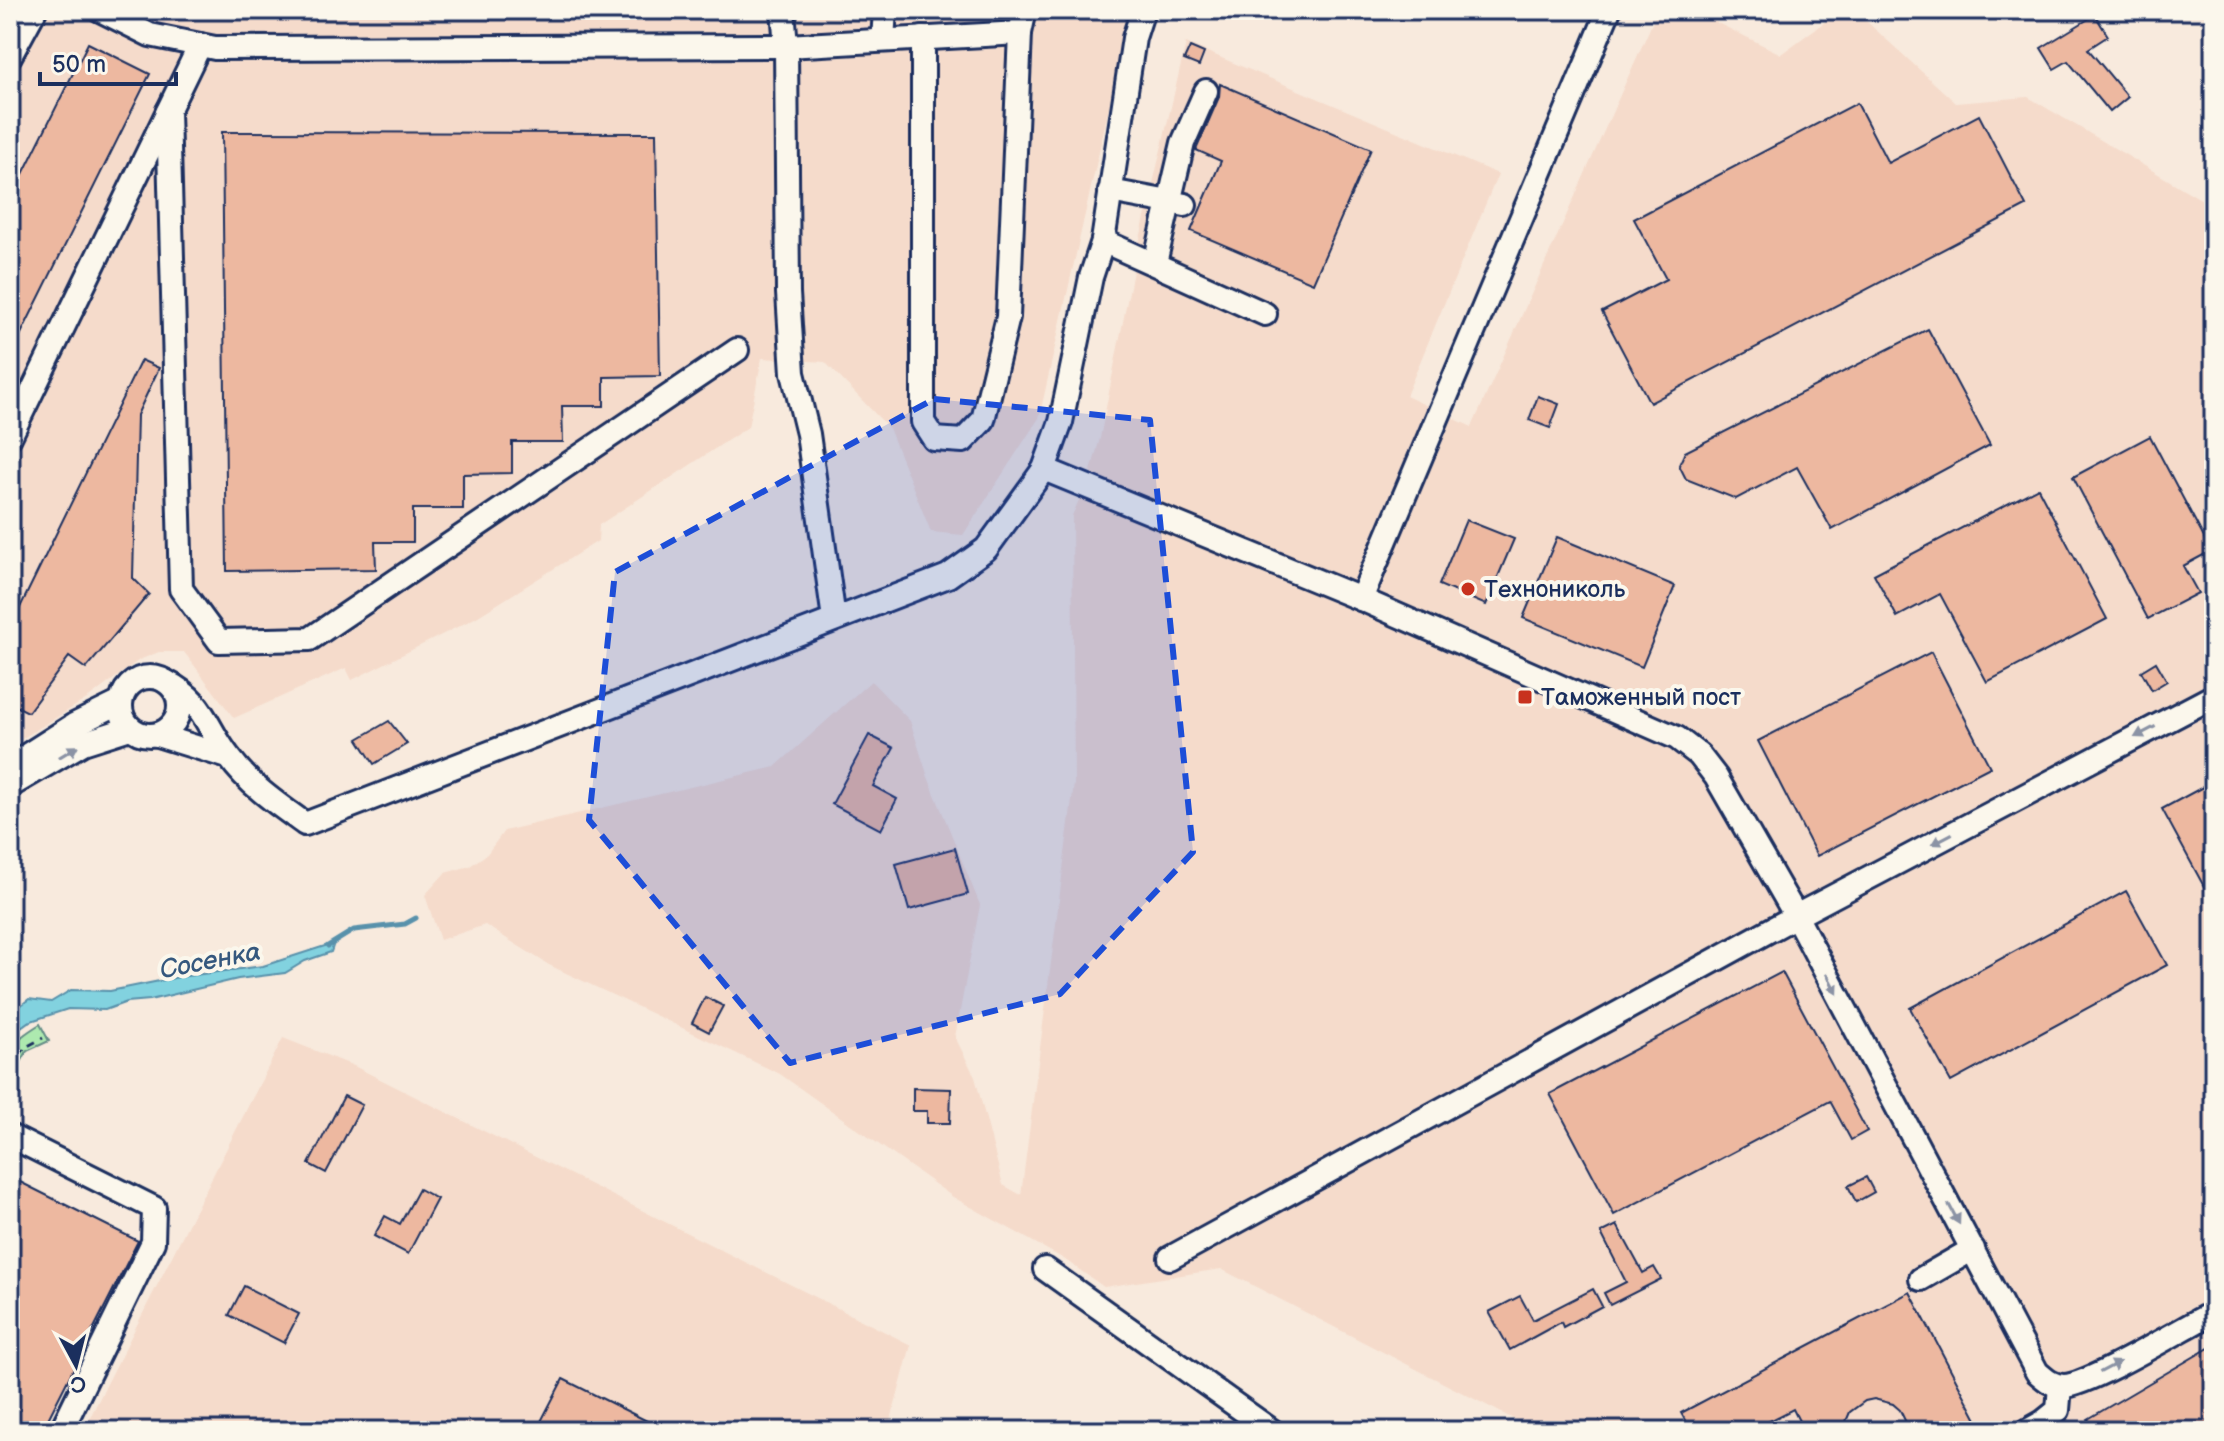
<svg xmlns="http://www.w3.org/2000/svg" width="2224" height="1441" font-family="'Balsamiq Sans',sans-serif">
<style>
.built{fill:#f5dbcb}
.green{fill:#ade9af;stroke:#648c86;stroke-width:2}
.water{fill:#82d2df;stroke:#5991ab;stroke-width:2}
.lines{fill:none;stroke-linecap:round;stroke-linejoin:round}
.stream{stroke:#5991ab;stroke-width:5}
.building{fill:#edb8a0;stroke:#1b2f5e;stroke-width:2}
.minor-casing{stroke:#1b2f5e;stroke-width:28}
.path{stroke:#1b2f5e;stroke-width:3;stroke-dasharray:8 6;stroke-linecap:butt}
.minor{stroke:#fbf7ec;stroke-width:22}
.oneway{fill:#8b93a5}
.marked{fill:#1d4ed8;fill-opacity:0.2;stroke:#1d4ed8;stroke-width:6;stroke-dasharray:16 10;stroke-linejoin:round}
.poi-dot{fill:#c8321e;stroke:#fbf7ec;stroke-width:3}
.labels{text-anchor:middle;stroke-width:8;stroke-linejoin:round;paint-order:stroke}
.poi-label{font-size:24px;fill:#1b2f5e;stroke:#fbf7ec;text-anchor:start}
.water-label{font-size:26px;font-style:italic;fill:#35587e;stroke:#fbf7ec}
</style>
<rect width="100%" height="100%" fill="#f8eadd"/>
<filter id="ink" filterUnits="userSpaceOnUse"><feTurbulence type="fractalNoise" baseFrequency=".0125" numOctaves="2"/><feDisplacementMap in="SourceGraphic" scale="16" xChannelSelector="R" yChannelSelector="G"/><feConvolveMatrix kernelMatrix="1 2 1 2 8 2 1 2 1" color-interpolation-filters="sRGB"/></filter>
<g filter="url(#ink)">
<!-- built -->
<g class="built">
<path d="M 10,10 L 1131,10 L 1039,418 L 963,535 L 931,532 L 889,428 L 825,362 L 762,358 L 748,427 L 599,525 L 598,541 L 475,618 L 352,680 L 346,668 L 234,718 L 184,652 L 159,652 L 139,660 L 90,697 L 10,746 Z"/>
<path d="M 1658,10 L 1691,10 L 1781,54 L 1841,10 L 1854,10 L 1956,103 L 2028,97 L 2214,207 L 2214,1431 L 1537,1431 L 1221,1269 L 1104,1287 L 1064,1259 L 953,1197 L 780,1074 L 549,965 L 485,925 L 440,940 L 425,895 L 445,873 L 470,866 L 487,854 L 504,831 L 775,767 L 871,681 L 910,721 L 928,777 L 980,905 L 955,1037 L 975,1077 L 1003,1185 L 1021,1195 L 1074,784 L 1072,516 L 1090,475 L 1100,438 L 1136,256 L 1186,43 L 1498,174 L 1406,396 L 1472,427 Z"/>
<path d="M 283,1038 L 354,1066 L 911,1345 L 888,1431 L 83,1431 Z"/>
</g>
<!-- green -->
<path class="green" d="M 40,1024 L 49,1041 L 27,1051 L 10,1083 C 10,1047 8,1044 40,1024 Z"/>
<!-- water -->
<path class="water" d="M 334,943 L 331,952 L 305,961 L 285,973 L 238,979 L 150,1000 L 127,1002 L 105,1010 L 68,1009 L 28,1022 L 10,1035 L 10,1014 L 29,999 L 51,1002 L 71,990 L 110,991 L 179,977 L 263,966 Z"/>
<g class="lines">
<!-- stream -->
<path class="stream" d="M 328,946 L 354,930 L 405,924 L 416,918"/>
</g>
<!-- building -->
<g class="building">
<path d="M 2095,15 L 2108,36 L 2088,49 L 2128,97 L 2110,112 L 2068,61 L 2054,69 L 2041,48 Z"/>
<path d="M 88,43 L 150,74 L 10,356 L 10,200 Z"/>
<path d="M 1190,47 L 1204,53 L 1199,66 L 1184,60 Z"/>
<path d="M 1220,84 L 1371,149 L 1313,283 L 1191,231 L 1221,161 L 1196,150 L 1219,97 Z"/>
<path d="M 1857,103 L 1888,163 L 1979,115 L 2026,206 L 1650,403 L 1602,312 L 1666,279 L 1634,219 Z"/>
<path d="M 222,132 L 656,133 L 660,376 L 604,377 L 604,406 L 562,406 L 563,442 L 512,442 L 512,473 L 463,474 L 463,509 L 413,509 L 413,542 L 375,542 L 376,569 L 227,571 Z"/>
<path d="M 1928,329 L 1990,445 L 1832,530 L 1797,467 L 1736,499 L 1686,479 L 1679,465 L 1685,452 Z"/>
<path d="M 141,360 L 159,368 L 137,415 L 133,578 L 149,594 L 86,669 L 69,657 L 28,712 L 10,703 L 10,628 Z"/>
<path d="M 1538,396 L 1559,404 L 1550,428 L 1529,420 Z"/>
<path d="M 2150,436 L 2211,551 L 2183,566 L 2198,593 L 2148,619 L 2073,477 Z"/>
<path d="M 2038,488 L 2107,619 L 1987,682 L 1940,594 L 1897,617 L 1874,574 Z"/>
<path d="M 1466,520 L 1514,539 L 1486,605 L 1439,585 Z"/>
<path d="M 1557,537 L 1675,586 L 1642,667 L 1523,618 Z"/>
<path d="M 1931,652 L 1990,767 L 1817,856 L 1758,741 Z"/>
<path d="M 2156,662 L 2167,681 L 2152,690 L 2141,671 Z"/>
<path d="M 389,721 L 407,744 L 374,764 L 358,739 Z"/>
<path d="M 869,735 L 894,748 L 873,786 L 897,799 L 881,830 L 832,804 Z"/>
<path d="M 2214,781 L 2214,905 L 2162,809 Z"/>
<path d="M 955,848 L 968,894 L 909,910 L 896,864 Z"/>
<path d="M 2126,891 L 2167,965 L 1951,1082 L 1910,1008 Z"/>
<path d="M 1782,972 L 1867,1131 L 1851,1140 L 1830,1101 L 1614,1215 L 1550,1094 Z"/>
<path d="M 705,997 L 723,1006 L 709,1032 L 692,1023 Z"/>
<path d="M 913,1088 L 951,1089 L 950,1123 L 927,1123 L 927,1111 L 913,1111 Z"/>
<path d="M 344,1096 L 362,1105 L 326,1173 L 309,1164 Z"/>
<path d="M 10,1177 L 138,1241 L 42,1431 L 10,1431 Z"/>
<path d="M 1866,1177 L 1874,1192 L 1856,1202 L 1848,1186 Z"/>
<path d="M 419,1189 L 437,1199 L 408,1254 L 374,1236 L 385,1216 L 400,1224 Z"/>
<path d="M 1617,1225 L 1643,1273 L 1654,1267 L 1661,1279 L 1610,1305 L 1604,1293 L 1626,1282 L 1601,1233 Z"/>
<path d="M 244,1286 L 299,1314 L 284,1343 L 229,1315 Z"/>
<path d="M 1593,1289 L 1602,1306 L 1563,1327 L 1561,1322 L 1510,1350 L 1489,1312 L 1520,1296 L 1533,1320 Z"/>
<path d="M 1910,1292 L 1983,1431 L 1910,1431 L 1900,1410 L 1893,1404 L 1874,1399 L 1865,1401 L 1850,1412 L 1842,1431 L 1804,1431 L 1793,1409 L 1750,1431 L 1691,1431 L 1681,1413 Z"/>
<path d="M 2214,1345 L 2214,1431 L 2095,1431 L 2088,1419 Z"/>
<path d="M 563,1379 L 667,1431 L 536,1431 Z"/>
</g>
<g class="lines">
<defs>
<g id="minor">
<path d="M 100,10 L 150,35 L 215,48 L 786,46 L 1020,33 L 1025,10"/>
<path d="M 783,10 L 786,46 L 788,293 L 793,373 L 808,434 L 834,619"/>
<path d="M 923,38 L 923,422 L 934,439 L 963,441 L 983,420 L 1008,317 L 1020,33"/>
<path d="M 883,40 L 885,10"/>
<path d="M 10,56 L 35,10"/>
<path d="M 168,111 L 181,589 L 219,641 L 310,639 L 737,350"/>
<path d="M 1110,191 L 1185,205"/>
<path d="M 1103,241 L 1265,314"/>
<path d="M 1155,263 L 1183,143 L 1206,91"/>
<path d="M 10,437 L 200,45"/>
<path d="M 1044,469 L 1361,599 L 1677,738 L 1699,755 L 1716,777 L 1796,916 L 2037,1372 C 2046,1380 2053,1386 2064,1386 C 2090,1385 2185,1327 2214,1312"/>
<path d="M 1361,599 L 1609,10"/>
<circle cx="150" cy="706" r="29"/>
<path d="M 165,681 C 205,701 205,726 229,757 C 249,785 277,804 305,824 L 948,576 L 986,549 L 1044,469 L 1061,422 L 1091,277 L 1103,241 L 1134,38 L 1143,10"/>
<path d="M 157,735 L 228,757"/>
<path d="M 10,766 L 74,725 L 121,702"/>
<path d="M 10,786 L 83,743 L 130,728"/>
<path d="M 10,1136 L 154,1208 L 153,1242 L 61,1431"/>
<path d="M 1170,1258 L 1796,916 L 2214,696"/>
<path d="M 1045,1269 L 1272,1431"/>
<path d="M 1921,1279 L 1973,1249"/>
<path d="M 2027,1431 L 2043,1422 L 2058,1410 L 2060,1386"/>
</g>
</defs>
<!-- minor casing -->
<use href="#minor" class="minor-casing"/>
<!-- path -->
<path class="path" d="M 10,1066 L 26,1047 L 43,1038"/>
<!-- minor -->
<use href="#minor" class="minor"/>
</g>
<!-- one-way arrows -->
<defs><path id="oneway-solid" d="M-6-.8H1V-3.2L6.5 0L1 3.2V.8H-6Z" transform="scale(2)"/></defs>
<g class="oneway">
<use href="#oneway-solid" transform="translate(2145 732) rotate(152)"/>
<use href="#oneway-solid" transform="translate(68 752) rotate(-31)"/>
<use href="#oneway-solid" transform="translate(1942 839) rotate(152)"/>
<use href="#oneway-solid" transform="translate(1832 984) rotate(62)"/>
<use href="#oneway-solid" transform="translate(1954 1214) rotate(62)"/>
<use href="#oneway-solid" transform="translate(2110 1367) rotate(-28)"/>
</g>
</g>
<!-- marked area -->
<path class="marked" d="M 934,399 L 1150,420 L 1193,852 L 1060,994 L 790,1063 L 589,820 L 615,572 Z"/>
<!-- markers -->
<g class="poi-dot">
<circle cx="1468" cy="589" r="8"/>
<rect x="1517" y="689" width="16" height="16" rx="4"/>
</g>
<g class="labels">
<!-- poi labels -->
<g class="poi-label">
<text x="1484" y="597">Технониколь</text>
<text x="1541" y="705">Таможенный пост</text>
</g>
<!-- water labels -->
<g class="water-label">
<text transform="translate(210 960) rotate(-11)" y="9">Сосенка</text>
</g>
</g>
<!-- margin -->
<rect width="2224" height="1441" fill="none" stroke="#fbf7ec" stroke-width="40"/>
<rect x="20" y="20" width="2184" height="1401" fill="none" stroke="#1b2f5e" stroke-width="3" filter="url(#ink)"/>
<!-- north arrow -->
<g transform="translate(76 1365) rotate(173)" stroke="#fbf7ec" stroke-width="6" paint-order="stroke">
<path d="M0-6L14 30L0 20L-14 30Z" fill="#1b2f5e"/>
<text y="-12" font-size="22" font-weight="bold" text-anchor="middle" fill="#1b2f5e">С</text>
</g>
<!-- scale -->
<path d="M40 72v12h136v-12" fill="none" stroke="#1b2f5e" stroke-width="4"/>
<text x="52" y="72" font-size="24" fill="#1b2f5e" stroke="#fbf7ec" stroke-width="6" paint-order="stroke">50 m</text>
</svg>
